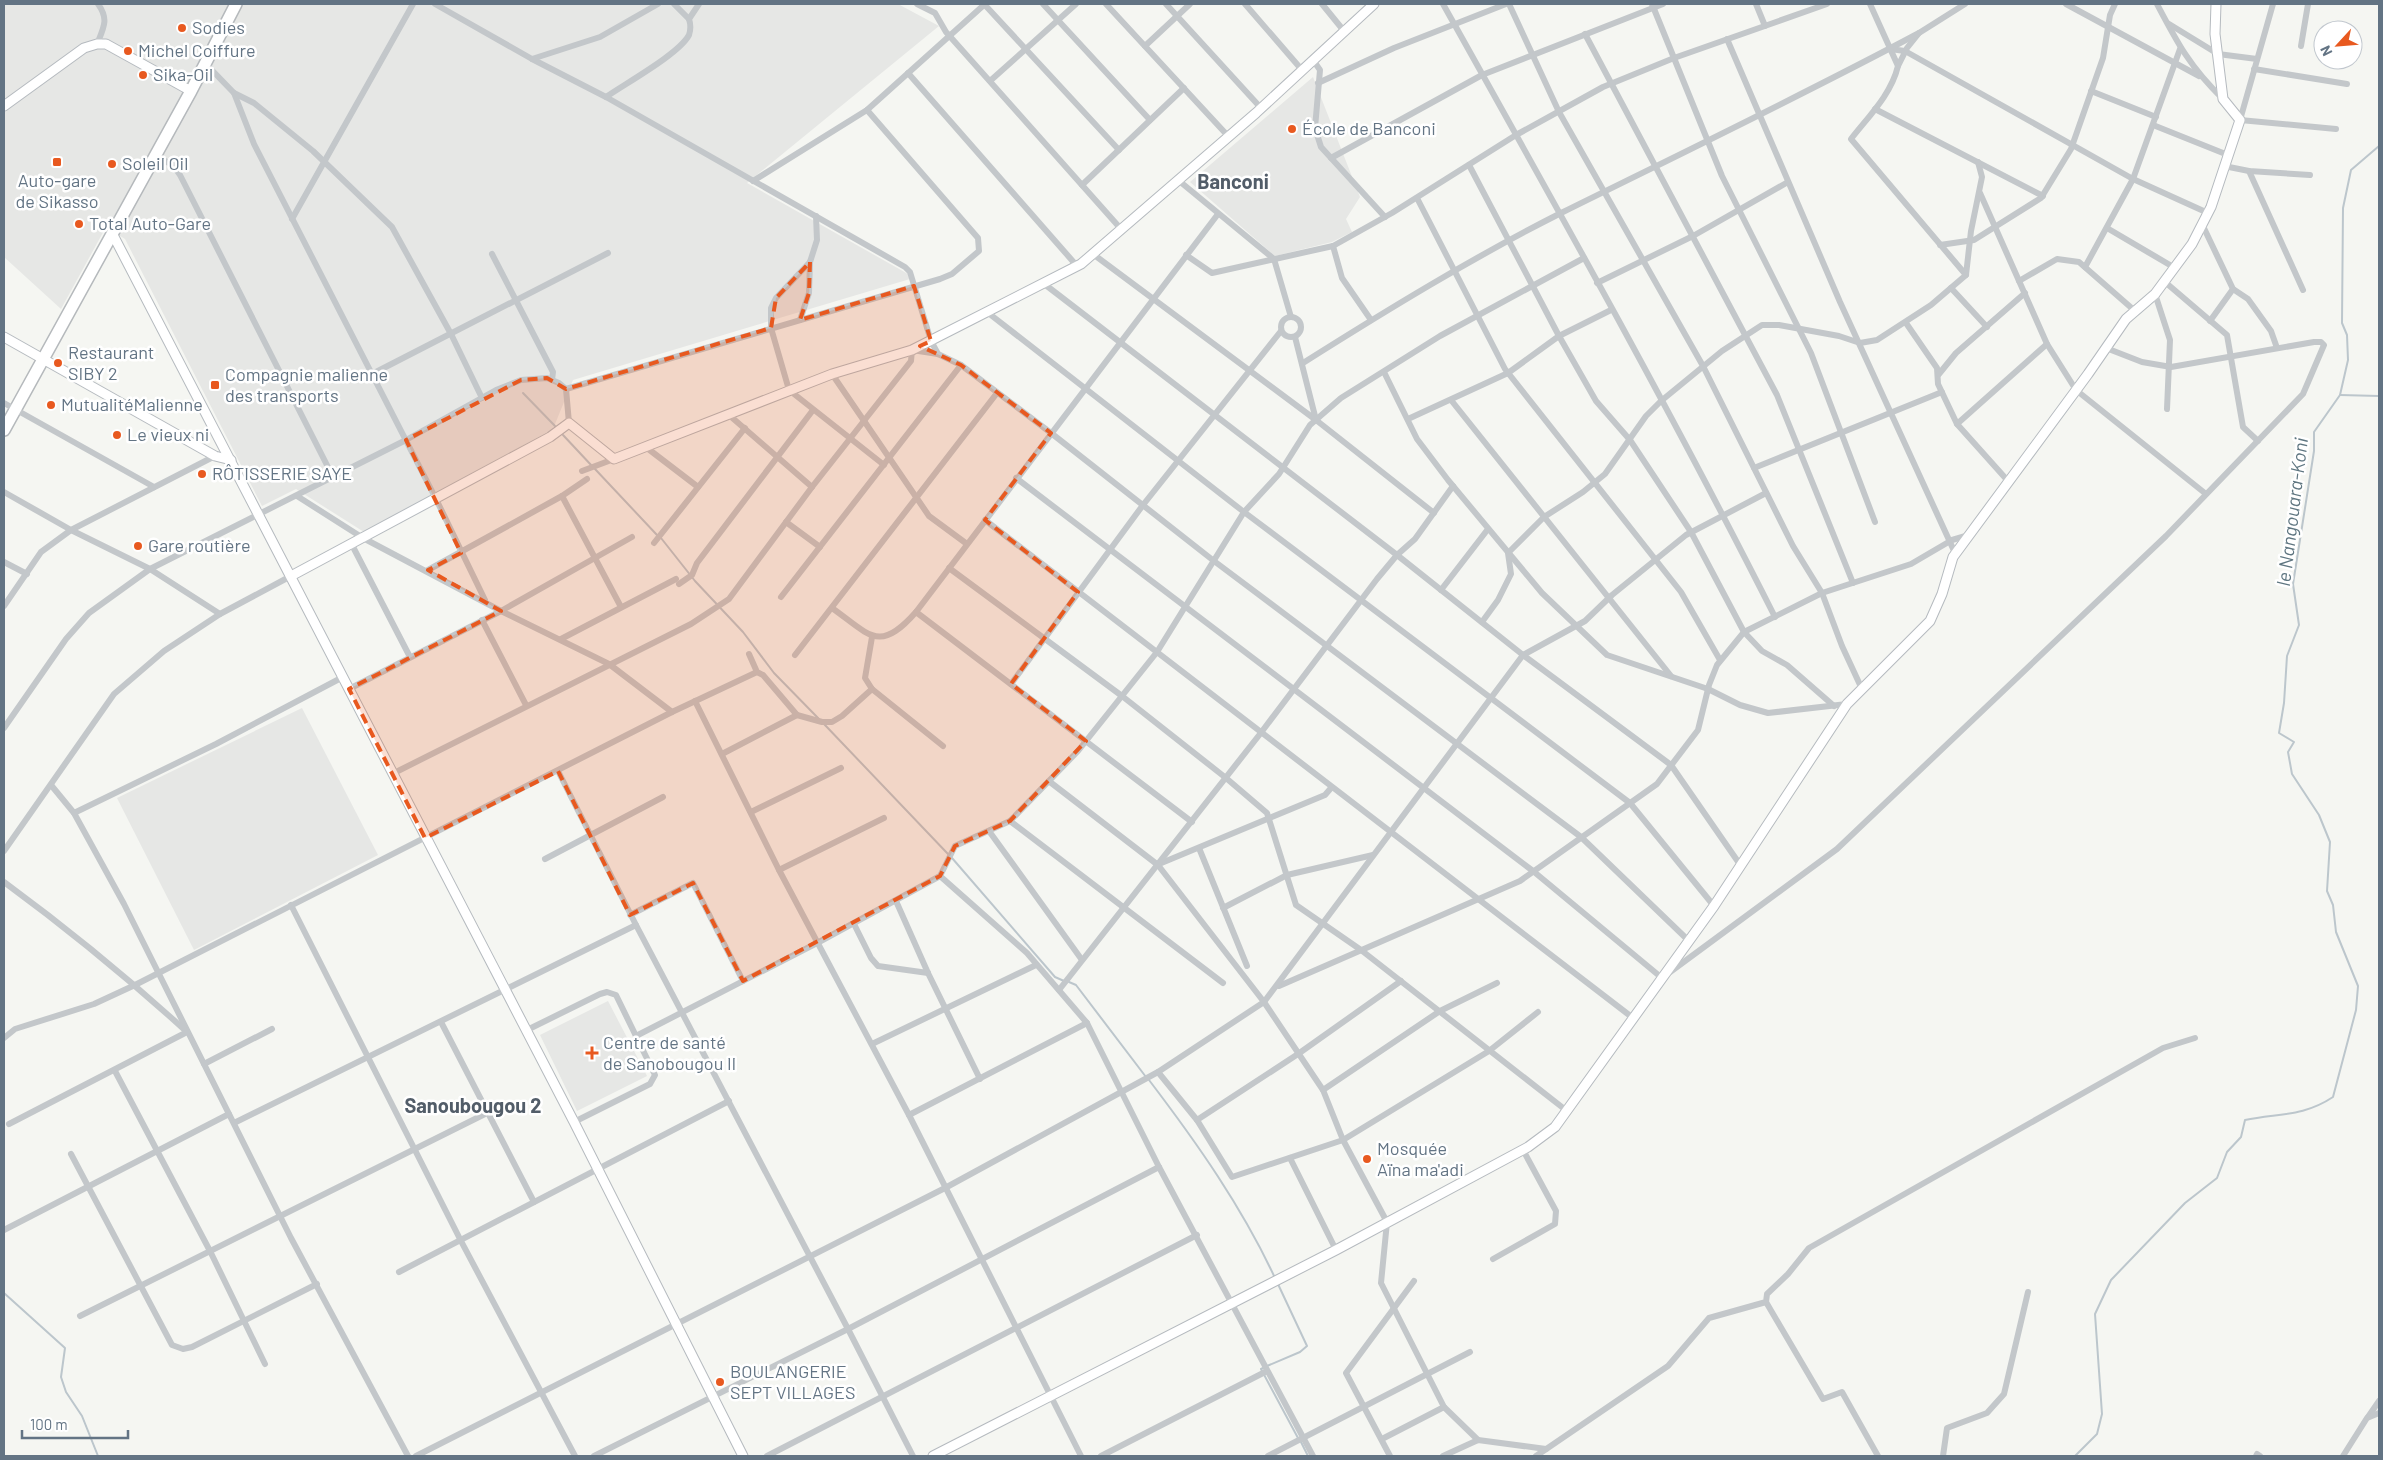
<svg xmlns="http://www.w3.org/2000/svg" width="2383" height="1460" font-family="Barlow,sans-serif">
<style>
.built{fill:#e6e7e5}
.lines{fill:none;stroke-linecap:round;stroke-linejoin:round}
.stream{stroke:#bcc6cc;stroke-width:2}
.secondary-casing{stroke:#b5babf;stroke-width:11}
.highway-casing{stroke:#b5b9bc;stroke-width:14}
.street{stroke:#c3c7ca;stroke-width:6}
.secondary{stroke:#fff;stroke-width:9}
.highway{stroke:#fff;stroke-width:11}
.marked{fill:#e8591f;fill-opacity:0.2;stroke:#e8591f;stroke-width:4;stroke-dasharray:10 6;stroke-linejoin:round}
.poi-dot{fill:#e8591f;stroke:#fff;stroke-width:2}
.labels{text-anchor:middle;stroke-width:5;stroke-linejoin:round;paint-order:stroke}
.poi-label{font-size:18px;fill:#637484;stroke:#fff;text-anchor:start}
.water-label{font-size:19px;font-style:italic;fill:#5f7681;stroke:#fff}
.quarter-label{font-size:20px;font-weight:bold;fill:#525d69;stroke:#fff}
</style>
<rect width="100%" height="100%" fill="#f5f6f2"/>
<!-- built -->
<g class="built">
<path d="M 4,4 L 898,4 L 939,26 L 747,183 L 908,274 L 910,279 L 573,380 L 553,429 L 364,532 L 296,489 L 262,506 L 125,239 L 106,227 L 61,309 L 4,257 Z"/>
<path d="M 1313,77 L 1360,197 L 1346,219 L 1352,232 L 1332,242 L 1275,256 L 1190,182 Z"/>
<path d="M 302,708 L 378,855 L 194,950 L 117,798 Z"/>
<path d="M 608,1001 L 647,1076 L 577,1111 L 540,1035 Z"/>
</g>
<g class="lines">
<!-- stream -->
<g class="stream">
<path d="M 523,393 L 555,426"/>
<path d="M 2340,395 L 2379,396"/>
<path d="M 563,435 L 592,466"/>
<path d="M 595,469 L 657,535"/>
<path d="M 661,538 L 695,581 L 743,632 L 774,673 L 819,719"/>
<path d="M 824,724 L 948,854"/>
<path d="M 952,858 L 1055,977 L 1064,981"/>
<path d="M 1069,982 L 1076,985 L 1146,1077"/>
<path d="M 1149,1080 C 1197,1143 1242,1207 1275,1278"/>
<path d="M 4,1293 L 65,1348 L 61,1377 L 66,1392 L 82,1416 L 98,1456"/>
<path d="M 1267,1366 L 1300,1352 L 1307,1346 L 1277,1282"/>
<path d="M 1263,1368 L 1261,1369 L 1298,1438"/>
<path d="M 1301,1442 L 1308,1456"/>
<path d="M 2075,1456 L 2097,1434 L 2102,1414 L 2095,1314 L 2111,1280 L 2185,1203 L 2217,1178 L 2227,1152 L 2241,1137 L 2245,1120 C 2278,1113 2303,1117 2333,1097 L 2356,1010 L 2358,986 L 2336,932 L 2333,905 L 2327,891 L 2330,842 L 2319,815 L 2292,774 L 2288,752 L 2294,742 L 2279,733 L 2284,703 L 2287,656 L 2299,625 L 2293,584 L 2314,451 L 2314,432 L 2340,395 L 2348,360 L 2347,335 L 2342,323 L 2343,208 L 2351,170 L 2379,146"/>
</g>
<defs>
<g id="secondary">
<path d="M 4,106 L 84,48 L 97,44 L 106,44 L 191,91"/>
<path d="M 112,233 L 574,1122 L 743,1456"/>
<path d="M 4,337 L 215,456 L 231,460"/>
<path d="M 291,576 L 550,437 L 569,423 L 614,459 L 832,374 L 912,350 L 1081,264 L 1256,113 L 1374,4"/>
<path d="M 933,1456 L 1336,1250 L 1528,1147 L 1555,1127 L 1714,906 L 1847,704 L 1930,621 L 1942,594 L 1953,557 L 2088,374 L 2126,319 L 2155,294 L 2192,244 L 2211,207 L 2240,120 L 2223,99 L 2215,34 L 2216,4"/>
</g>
<path id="highway" d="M 4,430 L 191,91 L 236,4"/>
</defs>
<!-- secondary casing -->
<use href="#secondary" class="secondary-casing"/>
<!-- highway casing -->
<use href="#highway" class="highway-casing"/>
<!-- street -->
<g class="street">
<path d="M 435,4 L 532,59 L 606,97 L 905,267 L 910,272 L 931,341 L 938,354"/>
<path d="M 674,4 L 689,19"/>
<path d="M 917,4 L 935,13 L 946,32 L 1121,229"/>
<path d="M 984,4 L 1119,150"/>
<path d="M 1043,4 L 1150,120"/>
<path d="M 1106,4 L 1228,136"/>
<path d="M 1166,4 L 1261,108"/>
<path d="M 1245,4 L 1302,70"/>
<path d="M 1322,4 L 1344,31"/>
<path d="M 1443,4 C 1556,206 1670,409 1775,617"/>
<path d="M 1509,4 L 1559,112 L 1703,366 L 1793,546 L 1822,593 L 1842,646 L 1861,687"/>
<path d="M 1652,4 L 1722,176 L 1811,353 L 1875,522"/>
<path d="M 1756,4 L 1765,26"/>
<path d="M 1870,4 L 1898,66 C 1891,95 1868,117 1851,139 L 1966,275"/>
<path d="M 2066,4 L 2199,76"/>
<path d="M 2157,4 C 2178,44 2190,67 2223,99"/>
<path d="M 2273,4 L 2240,120 L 2336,129"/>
<path d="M 2169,24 L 2218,54 L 2257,59"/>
<path d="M 1585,34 L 1777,395 L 1853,583"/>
<path d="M 1727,39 L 1840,302 L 1955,553"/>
<path d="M 97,44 C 104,27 109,19 98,4"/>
<path d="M 1145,46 L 1190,4"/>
<path d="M 2301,46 L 2308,4"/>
<path d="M 1890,49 L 1905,51 L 2133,179 L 2208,213"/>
<path d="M 532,59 L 600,37 L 658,4"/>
<path d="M 1313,60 L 1320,70 L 1315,128 L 1321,147 L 1385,217"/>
<path d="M 205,63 L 234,93 L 254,144 L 436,499 L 485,600"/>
<path d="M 1898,66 L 1907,48 L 1919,33 L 1965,4"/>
<path d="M 2254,69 L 2347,84"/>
<path d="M 908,73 L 1077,266"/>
<path d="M 990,81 L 1076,4"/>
<path d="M 1318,83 L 1394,48 L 1506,4"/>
<path d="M 2091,91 L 2156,117"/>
<path d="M 234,93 L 254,103 L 313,151 L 392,227 L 451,334 L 482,398"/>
<path d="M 606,97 C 626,83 679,54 689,35 C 691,29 691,25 689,19 L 699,4"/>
<path d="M 1875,109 L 2043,196"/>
<path d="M 2153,125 L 2228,155"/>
<path d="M 155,156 L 173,165 L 180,175 L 333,477"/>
<path d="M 1331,158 L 1482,75 L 1663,4"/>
<path d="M 1469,165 L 1559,336 L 1596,401 L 1630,440 L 1691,532 L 1744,632 L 1762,651 L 1787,665 L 1834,706"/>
<path d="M 2224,166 L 2249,171 L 2310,175"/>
<path d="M 2249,171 L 2303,290"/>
<path d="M 1178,180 L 1274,259 L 1291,317"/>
<path d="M 753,181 L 867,110 L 985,4"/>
<path d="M 1082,185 L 1184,88"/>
<path d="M 1980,193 L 2047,344 L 2076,390 L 2206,494"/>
<path d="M 1417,198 L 1505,369 L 1681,592 L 1720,660"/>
<path d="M 816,216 L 817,240 L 810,262 L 776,298 L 771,308 L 771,328 L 789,390 L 884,465"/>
<path d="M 292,219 L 413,4"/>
<path d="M 2202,224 L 2233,289 L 2248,299 L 2271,331 L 2277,348"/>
<path d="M 2107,228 L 2175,268"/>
<path d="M 1940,245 L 1974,240 L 2041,198 L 2071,149 L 2103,58 L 2110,15 L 2115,4"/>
<path d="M 1333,246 L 1342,278 L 1371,320"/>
<path d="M 492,254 L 553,372 L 552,380"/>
<path d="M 1093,254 L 1316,420"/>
<path d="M 1186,255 L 1212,273 L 1333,246 L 1392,213 L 1516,135 L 1603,87 L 1674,58 L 1827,4"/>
<path d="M 2085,267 L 2133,179 L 2180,49"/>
<path d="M 2019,281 L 2057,259 L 2079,262 L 2135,311"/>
<path d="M 2165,282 L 2227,335 L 2243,427 L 2258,441"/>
<path d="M 1043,283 L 1397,555 L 1523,655 L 1671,765 L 1741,866"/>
<path d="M 1597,283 L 1693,236 L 1788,182"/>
<path d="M 1951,288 L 1987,327"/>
<path d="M 2155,294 L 2170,340 L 2167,409"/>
<path d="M 987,312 L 1244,512 L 1630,803 L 1714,906"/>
<circle cx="1291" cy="327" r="10"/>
<path d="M 800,320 L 809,293 L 810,262"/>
<path d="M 2210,321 L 2233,289"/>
<path d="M 1906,323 L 1937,368 L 1938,384 L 1957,424 L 2008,481"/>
<path d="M 1295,337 L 1316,420 L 1434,513"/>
<path d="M 1303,363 C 1387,310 1472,258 1561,213 C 1680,154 1801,96 1919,33"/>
<path d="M 1384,372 L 1417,439 L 1448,480 L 1542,593 L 1607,655 L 1708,689 L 1740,705 L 1768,713 L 1847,704"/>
<path d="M 372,374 L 608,253"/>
<path d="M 832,374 L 929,516 L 967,544"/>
<path d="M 1939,374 L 1956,353 L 2025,293"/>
<path d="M 566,389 L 940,279 L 952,274 L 979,251 L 978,238 L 867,110"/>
<path d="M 1451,400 L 1671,676"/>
<path d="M 4,403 L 154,487"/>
<path d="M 729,415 L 812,487"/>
<path d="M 1408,419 L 1508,373 L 1559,336 L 1611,310"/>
<path d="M 1957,424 L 2047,344"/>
<path d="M 647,448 L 698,487"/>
<path d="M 1754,468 L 1942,392"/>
<path d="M 582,471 L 614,459"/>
<path d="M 1016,478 L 1533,871 L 1662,978 L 1837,849 L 2166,536 L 2303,394 L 2324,345 L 2321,342 L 2314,342 L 2171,367 L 2142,362 L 2106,348"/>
<path d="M 4,492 L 71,530 L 150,569 L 220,614"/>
<path d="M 297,496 L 363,538 L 501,611 L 609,664 L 672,712"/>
<path d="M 562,496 L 621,607"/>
<path d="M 985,520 L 1633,1018"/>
<path d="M 786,522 L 820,547"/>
<path d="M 351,543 L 410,657"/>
<path d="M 654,543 L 745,428"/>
<path d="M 4,562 L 27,574"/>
<path d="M 949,568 L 1122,696 L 1226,778 L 1267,813 L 1296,905 L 1361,950 L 1567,1111"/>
<path d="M 428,570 L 562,496 L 587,479"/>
<path d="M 679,584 L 692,575 L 697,563 L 813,410"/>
<path d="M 1441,590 L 1488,529"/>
<path d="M 781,597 L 961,365"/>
<path d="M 4,606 L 41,552 L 71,530 L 215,456"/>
<path d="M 832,608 C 870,635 879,654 916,612 L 1192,822"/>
<path d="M 916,612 L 1218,214"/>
<path d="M 482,620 L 526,705"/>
<path d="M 1482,622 L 1498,600 L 1511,574 L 1508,553 L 1544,517 L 1583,492 L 1605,474 L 1646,416 L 1661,401 L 1722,351 L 1762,325 L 1779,325 L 1839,336 L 1860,343 L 1877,340 L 1931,305 L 1966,275 L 1971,231 L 1982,177 L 1978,162"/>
<path d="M 872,637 L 865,678 L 872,689 L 943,746"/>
<path d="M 561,639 L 676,579"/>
<path d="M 749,654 L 757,672 L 763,675 L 797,715 L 822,722 L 832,722 L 842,716 L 872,689"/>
<path d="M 795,655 L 997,393"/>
<path d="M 1011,684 L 1143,505 L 1281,331"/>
<path d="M 349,689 L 501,611 L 632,537"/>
<path d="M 695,701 L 779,870 L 909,1115 L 1081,1456"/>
<path d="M 4,728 L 66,639 L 89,613 L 150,569 L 406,440 L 496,390 L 521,380 L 547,378 L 559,383 L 566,389 L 569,423"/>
<path d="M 722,754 L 797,715"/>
<path d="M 558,771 L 636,925 L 848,1329 L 913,1456"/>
<path d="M 392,774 L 691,624 L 729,599 L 812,487 L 911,361 L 912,350 L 938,354 L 961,365 L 1051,433 L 1214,561 L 1581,837 L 1689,941"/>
<path d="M 1050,782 L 1158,865 L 1264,1002 L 1323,1090 L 1343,1140 L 1387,1222 L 1381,1283 L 1444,1407 L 1478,1440"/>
<path d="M 51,785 L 74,813 L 124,904 L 291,1238 L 408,1456"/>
<path d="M 751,812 L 841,768"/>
<path d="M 74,813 L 216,744 L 343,677"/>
<path d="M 1010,821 L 1223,983"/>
<path d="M 989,831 L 1082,960"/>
<path d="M 1199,848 L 1247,966"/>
<path d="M 4,851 L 114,694 L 164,651 L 220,614 L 291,576"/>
<path d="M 545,859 L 663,797"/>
<path d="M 1159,864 L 1325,795 L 1331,788"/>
<path d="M 779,870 L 884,818"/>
<path d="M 940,876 L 1027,953 L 1087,1023 L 1159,1167 L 1313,1456"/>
<path d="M 4,882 C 68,929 129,979 187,1032 L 9,1124"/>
<path d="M 896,901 L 928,973 L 980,1079"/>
<path d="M 291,905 L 461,1241 L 575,1456"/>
<path d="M 1223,908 L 1287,875 L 1373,855"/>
<path d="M 630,915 L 693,883 L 743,981"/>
<path d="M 854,924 L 871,958 L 878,966 L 928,973"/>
<path d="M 1279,986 L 1520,881 L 1657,784 L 1698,730 L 1709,685 L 1717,665 L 1744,632 L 1822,593 L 1911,564 L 1952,540 L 1969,535"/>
<path d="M 1059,990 L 1260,734 L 1377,579 L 1397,555 L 1415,539 L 1453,486"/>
<path d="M 441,1022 L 534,1202"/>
<path d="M 525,1031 L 600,994 L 607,992 L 616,995 L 655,1075 L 650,1084 L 574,1122"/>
<path d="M 636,1036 L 819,942 L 940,876 L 955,846 L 1010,821 L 1078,751 L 1157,652 L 1244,512 L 1279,474 L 1310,425 L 1341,398 L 1440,336 L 1584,258"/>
<path d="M 4,1038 L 15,1029 L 94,1004 L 135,985 L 672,712 L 757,672"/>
<path d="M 872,1044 L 1036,965"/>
<path d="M 204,1064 L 272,1029"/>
<path d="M 115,1071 L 210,1251 L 265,1364"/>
<path d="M 1158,1072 L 1197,1120 L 1232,1177 L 1343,1140 L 1489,1051 L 1538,1012"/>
<path d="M 1323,1090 L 1440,1011 L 1497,983"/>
<path d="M 909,1115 L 1087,1023"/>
<path d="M 1197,1120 L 1298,1054 L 1401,981"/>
<path d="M 234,1123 L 636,925"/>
<path d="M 71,1154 L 172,1345 L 183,1349 L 192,1347 L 317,1284"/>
<path d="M 1290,1158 L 1336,1250"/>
<path d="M 4,1230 L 229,1114"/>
<path d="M 1493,1259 L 1555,1224 L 1556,1211 L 1523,1150"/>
<path d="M 399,1272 L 729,1101"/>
<path d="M 1766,1302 L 1823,1399 L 1842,1392 L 1878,1456"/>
<path d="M 80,1316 L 487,1113"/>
<path d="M 2368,1417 L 2379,1401"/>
<path d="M 1382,1439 L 1444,1407"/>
<path d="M 416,1456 L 945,1188 L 1158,1072 L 1264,1002 L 1523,655 L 1585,621 L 1612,595 L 1686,535 L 1766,493"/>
<path d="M 594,1456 L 848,1329 L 1159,1167"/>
<path d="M 767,1456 L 1197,1235"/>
<path d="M 1101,1456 L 1267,1371"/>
<path d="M 1268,1456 L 1470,1352"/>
<path d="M 1390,1456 L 1346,1373 L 1414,1281"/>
<path d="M 1443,1456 L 1478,1440 L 1546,1449"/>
<path d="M 1536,1456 L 1668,1366 L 1709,1318 L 1766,1302 L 1767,1294 L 1788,1274 L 1809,1248 L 2163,1048 L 2195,1038"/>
<path d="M 1943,1456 L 1947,1428 L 1987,1413 L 2004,1394 L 2028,1292"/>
<path d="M 2256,1456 L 2257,1454 L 2260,1456"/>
<path d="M 2343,1456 L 2367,1418 L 2379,1413"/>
</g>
<!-- secondary -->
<use href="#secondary" class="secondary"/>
<!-- highway -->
<use href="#highway" class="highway"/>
</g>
<!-- marked area -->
<path class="marked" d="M 810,262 L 809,293 L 800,320 L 914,286 L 931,341 L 920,346 L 961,365 L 1051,433 L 985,520 L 1078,592 L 1011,684 L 1086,741 L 1010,821 L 955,846 L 940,876 L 743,981 L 693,883 L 630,915 L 558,771 L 425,838 L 349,689 L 501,611 L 428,570 L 461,553 L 406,440 L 521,380 L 547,378 L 566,389 L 771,328 L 776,298 Z"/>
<!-- markers -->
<g class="poi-dot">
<circle cx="182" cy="28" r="5"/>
<circle cx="128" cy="51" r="5"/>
<circle cx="143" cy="75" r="5"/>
<circle cx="1292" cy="129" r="5"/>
<rect x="52" y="157" width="10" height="10" rx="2.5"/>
<circle cx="112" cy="164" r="5"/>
<circle cx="79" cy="224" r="5"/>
<circle cx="58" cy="363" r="5"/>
<rect x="210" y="380" width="10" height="10" rx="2.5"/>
<circle cx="51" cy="405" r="5"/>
<circle cx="117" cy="435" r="5"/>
<circle cx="202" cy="474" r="5"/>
<circle cx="138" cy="546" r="5"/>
<path d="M589.5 1045.5h5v5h5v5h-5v5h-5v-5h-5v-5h5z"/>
<circle cx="1367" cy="1159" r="5"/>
<circle cx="720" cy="1382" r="5"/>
</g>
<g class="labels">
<!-- poi labels -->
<g class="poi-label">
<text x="192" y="34">Sodies</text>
<text x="138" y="57">Michel Coiffure</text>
<text x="153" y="81">Sika-Oil</text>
<text x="1302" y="135">École de Banconi</text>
<text x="122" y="170">Soleil Oil</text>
<text x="57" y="187" text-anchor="middle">Auto-gare<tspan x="57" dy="21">de Sikasso</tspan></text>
<text x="89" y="230">Total Auto-Gare</text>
<text x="68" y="359">Restaurant<tspan x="68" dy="21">SIBY 2</tspan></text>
<text x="225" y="381">Compagnie malienne<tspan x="225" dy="21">des transports</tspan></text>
<text x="61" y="411">MutualitéMalienne</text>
<text x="127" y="441">Le vieux ni</text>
<text x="212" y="480">RÔTISSERIE SAYE</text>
<text x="148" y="552">Gare routière</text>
<text x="603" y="1049">Centre de santé<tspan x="603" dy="21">de Sanobougou II</tspan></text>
<text x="1377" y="1155">Mosquée<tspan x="1377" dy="21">Aïna ma'adi</tspan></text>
<text x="730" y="1378">BOULANGERIE<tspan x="730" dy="21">SEPT VILLAGES</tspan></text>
</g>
<!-- water labels -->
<g class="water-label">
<text transform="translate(2292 512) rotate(-83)" y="7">le Nangouara-Koni</text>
</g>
<!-- quarter labels -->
<g class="quarter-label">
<text x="1233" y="189">Banconi</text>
<text x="473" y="1113">Sanoubougou 2</text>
</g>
</g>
<!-- border -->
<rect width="2383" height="1460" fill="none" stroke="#637484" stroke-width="10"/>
<!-- north arrow -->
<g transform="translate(2338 45) rotate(244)"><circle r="24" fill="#ffffff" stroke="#c1c7ce"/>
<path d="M0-4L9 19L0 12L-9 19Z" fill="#e8591f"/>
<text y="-8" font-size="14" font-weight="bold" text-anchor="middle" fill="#637484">N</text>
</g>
<!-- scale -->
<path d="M22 1430v8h106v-8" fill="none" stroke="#637484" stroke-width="2.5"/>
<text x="30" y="1430" font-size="15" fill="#637484" stroke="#ffffff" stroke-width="4" paint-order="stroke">100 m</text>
</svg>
